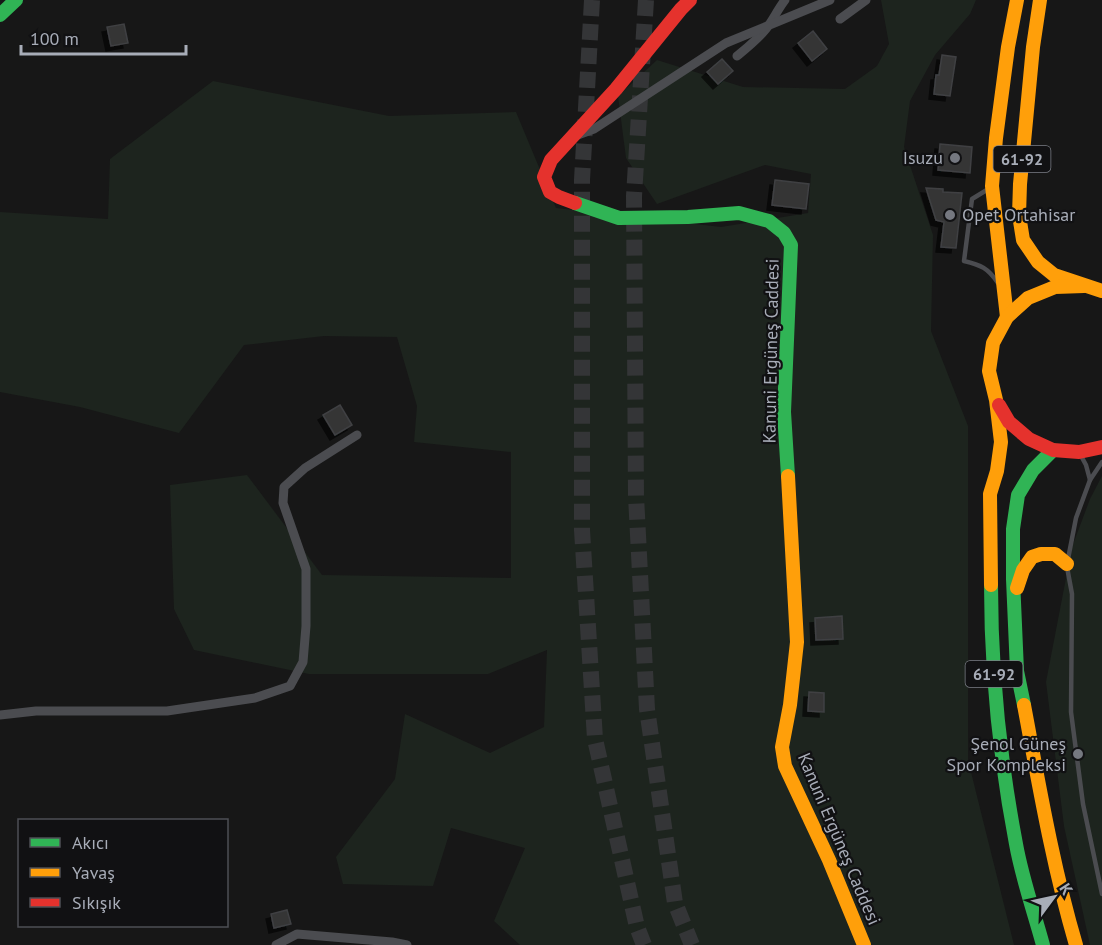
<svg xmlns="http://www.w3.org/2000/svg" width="1102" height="945" font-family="'PT Sans',sans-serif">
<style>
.green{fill:#1d241e}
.building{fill:#353536;stroke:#3f4043;stroke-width:1.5;filter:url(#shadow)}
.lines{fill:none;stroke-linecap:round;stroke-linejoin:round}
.highway-tunnel{stroke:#343537;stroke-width:16;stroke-dasharray:16 8;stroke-linecap:butt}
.lane{stroke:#4b4c50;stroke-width:4.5}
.street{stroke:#4b4c50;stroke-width:9}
.fast{stroke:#30b455;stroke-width:14}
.slow{stroke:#ff9f0a;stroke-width:14}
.jam{stroke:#e5322d;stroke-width:14}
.poi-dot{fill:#757880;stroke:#111113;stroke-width:2}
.labels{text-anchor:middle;stroke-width:4.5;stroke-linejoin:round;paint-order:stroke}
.shield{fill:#111113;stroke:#7b7e86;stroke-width:1.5}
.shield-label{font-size:16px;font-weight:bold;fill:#a8adb8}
.poi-label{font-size:18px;fill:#a8adb8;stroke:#111113;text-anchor:end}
.street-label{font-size:18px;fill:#a8adb8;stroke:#111113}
</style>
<defs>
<filter id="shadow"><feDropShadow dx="-5" dy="5" stdDeviation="0" flood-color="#0009"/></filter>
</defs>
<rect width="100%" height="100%" fill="#171717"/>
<!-- green -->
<g class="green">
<path d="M 881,0 L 976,0 L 970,14 L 935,55 L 910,101 L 904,147 L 933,235 L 931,331 L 968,426 L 968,760 L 1014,945 L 520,945 L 494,921 L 525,848 L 451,828 L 433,886 L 343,884 L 336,857 L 395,779 L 405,714 L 490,753 L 544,727 L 547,650 L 488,674 L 309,674 L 194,650 L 174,609 L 170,485 L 247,475 L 322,575 L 511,578 L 511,452 L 414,442 L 417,406 L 397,337 L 324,336 L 244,345 L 179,433 L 80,407 L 0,392 L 0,212 L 108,219 L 110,159 L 213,81 L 389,116 L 516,112 L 556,208 L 721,227 L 808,213 L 811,174 L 765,165 L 657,204 L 626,158 L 618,96 L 657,60 L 743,87 L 845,89 L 877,66 L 889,44 Z"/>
<path d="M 1102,476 L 1102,945 L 1090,945 L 1064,826 L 1046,682 L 1072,547 L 1090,499 Z"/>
</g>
<!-- building -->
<g class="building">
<path d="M 124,24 L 128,43 L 111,46 L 107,27 Z"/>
<path d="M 813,31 L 827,49 L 812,61 L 798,43 Z"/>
<path d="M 942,55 L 956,57 L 950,96 L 934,94 L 936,75 L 939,75 Z"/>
<path d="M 722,59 L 733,71 L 718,84 L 707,72 Z"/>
<path d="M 940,144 L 972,147 L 970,173 L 938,170 Z"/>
<path d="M 775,180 L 809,184 L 806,209 L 772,205 Z"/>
<path d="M 926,188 L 943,189 L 943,192 L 962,193 L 956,248 L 941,247 L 944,222 L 936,220 Z"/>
<path d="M 340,405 L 352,425 L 335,435 L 323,415 Z"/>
<path d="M 842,616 L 843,639 L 816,640 L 815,618 Z"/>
<path d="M 809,692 L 824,693 L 824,712 L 808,711 Z"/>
<path d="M 287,910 L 291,924 L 274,928 L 271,914 Z"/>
</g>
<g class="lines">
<!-- highway-tunnel -->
<g class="highway-tunnel">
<path d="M 592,0 L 582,180 L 582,530 L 595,739 L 637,927 L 644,945"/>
<path d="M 646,0 L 634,196 L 636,496 L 647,709 L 675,903 L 692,945"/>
</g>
<!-- lane -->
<g class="lane">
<path d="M 990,188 L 972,199 L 964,261 C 981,265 988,268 998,283"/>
<path d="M 1080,454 L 1086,465 L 1090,480 L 1102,462"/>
<path d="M 1068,559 L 1076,518 L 1090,480"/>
<path d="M 1067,567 L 1072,594 L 1071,712 L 1083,804 L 1102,894"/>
</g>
<!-- street -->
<g class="street">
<path d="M 840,19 L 866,0"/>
<path d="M 737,56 C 748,47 758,39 766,29 C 773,20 778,9 785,0"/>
<path d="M 575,136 L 594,129 L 726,43 L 830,0"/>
<path d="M 0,715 L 36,711 L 167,711 L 255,698 L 290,686 L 303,662 L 306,626 L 306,569 L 283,503 L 284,487 L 305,468 L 357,435"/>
<path d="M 276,945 L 297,934 L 392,942 L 407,945"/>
</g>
<!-- fast -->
<g class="fast">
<path d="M 0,15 L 16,0"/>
<path d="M 575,203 L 619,218 L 688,217 L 739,213 L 769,221 L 784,233 L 791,245 L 784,412 L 788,476"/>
<path d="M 991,585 C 991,670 1000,760 1016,844 C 1022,878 1034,912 1043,945"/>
<path d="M 1024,705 L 1017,671 L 1013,579 L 1013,529 L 1018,495 L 1033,470 L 1053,450"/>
</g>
<!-- slow -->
<g class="slow">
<path d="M 1040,0 L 1033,47 L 1020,184 L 1019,215 L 1023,240 L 1038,262 L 1054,275 L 1102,291"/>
<path d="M 1007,317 L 992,186 L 996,138 L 1008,47 L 1017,0"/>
<path d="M 788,476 L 797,642 L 790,705 L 782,747 L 785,766 L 829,860 L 864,945"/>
<path d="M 991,585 L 990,494 L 997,471 L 1001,442 L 996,400 L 989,371 L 993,343 L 1007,317 L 1028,298 L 1055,287 L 1084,286"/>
<path d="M 1017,588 L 1023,570 L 1032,557 L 1041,554 L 1055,554 L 1067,564"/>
<path d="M 1024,705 C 1039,785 1053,867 1076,945"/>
</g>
<!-- jam -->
<g class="jam">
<path d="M 575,203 L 559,197 L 550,192 L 544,177 L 551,160 L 616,89 L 681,9 L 690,0"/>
<path d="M 999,405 L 1009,422 L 1029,439 L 1053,450 L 1079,452 L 1102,447"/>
</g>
</g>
<!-- markers -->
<g class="poi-dot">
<circle cx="955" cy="158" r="6"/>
<circle cx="950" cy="215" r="6"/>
<circle cx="1078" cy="754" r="6"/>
</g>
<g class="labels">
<!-- shield labels -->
<g class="shield">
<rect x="993.5" y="146" width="57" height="26" rx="4.5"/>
<rect x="965.5" y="661" width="57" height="26" rx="4.5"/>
</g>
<g class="shield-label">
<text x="1022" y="165">61-92</text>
<text x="994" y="680">61-92</text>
</g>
<!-- poi labels -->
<g class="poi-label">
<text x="943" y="164">Isuzu</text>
<text x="962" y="221" text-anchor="start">Opet Ortahisar</text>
<text x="1066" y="750">Şenol Güneş<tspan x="1066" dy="21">Spor Kompleksi</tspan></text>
</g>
<!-- street labels -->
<g class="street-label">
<text transform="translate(771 351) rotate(-89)" y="6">Kanuni Ergüneş Caddesi</text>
<text transform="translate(839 839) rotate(67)" y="6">Kanuni Ergüneş Caddesi</text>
</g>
</g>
<!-- legend -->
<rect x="18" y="819" width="210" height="108" fill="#111113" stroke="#4d4f55" stroke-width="1.5"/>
<rect x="30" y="838" width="30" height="9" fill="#30b455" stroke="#4d4f55" stroke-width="1.5"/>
<text x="72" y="849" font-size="18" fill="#a8adb8">Akıcı</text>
<rect x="30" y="868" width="30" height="9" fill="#ff9f0a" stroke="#4d4f55" stroke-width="1.5"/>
<text x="72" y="879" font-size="18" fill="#a8adb8">Yavaş</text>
<rect x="30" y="898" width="30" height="9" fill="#e5322d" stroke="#4d4f55" stroke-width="1.5"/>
<text x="72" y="909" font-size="18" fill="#a8adb8">Sıkışık</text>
<!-- north arrow -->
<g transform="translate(1054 897) rotate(57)" stroke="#111113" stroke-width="4.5" paint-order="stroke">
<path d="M0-4.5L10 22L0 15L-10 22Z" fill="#a8adb8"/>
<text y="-9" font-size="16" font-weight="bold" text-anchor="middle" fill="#a8adb8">K</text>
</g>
<!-- scale -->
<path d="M21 45v9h165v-9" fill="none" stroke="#a8adb8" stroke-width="3"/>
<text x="30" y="45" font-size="18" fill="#a8adb8" stroke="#111113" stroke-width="4.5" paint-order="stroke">100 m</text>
</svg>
